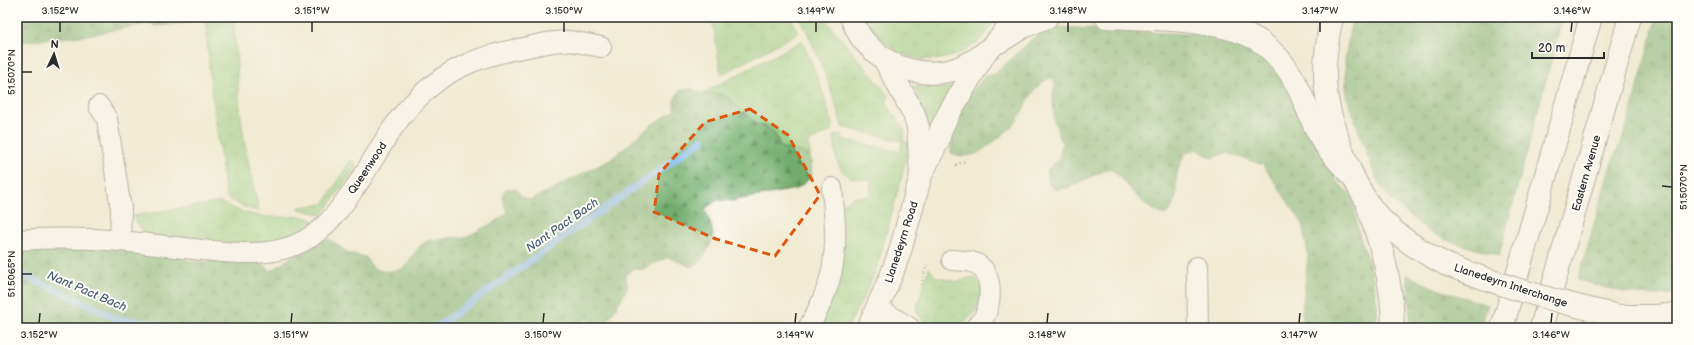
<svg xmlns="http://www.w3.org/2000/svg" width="1694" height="345" font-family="'Balsamiq Sans',sans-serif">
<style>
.grass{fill:url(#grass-tufts);stroke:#5c7a54}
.forest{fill:url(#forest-firs);stroke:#4e6c4c}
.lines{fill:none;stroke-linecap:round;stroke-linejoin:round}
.stream{stroke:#7fb8f0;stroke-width:7}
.street-casing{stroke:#706e66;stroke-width:22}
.secondary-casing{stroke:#706e66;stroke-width:24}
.primary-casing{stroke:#706e66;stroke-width:24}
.highway-casing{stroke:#706e66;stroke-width:24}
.path{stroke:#706e66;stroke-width:2.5;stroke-dasharray:1 3;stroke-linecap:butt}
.street{stroke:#fff;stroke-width:20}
.secondary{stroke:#fff;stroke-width:22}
.primary{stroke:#fff;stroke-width:22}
.highway{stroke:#fff;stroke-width:22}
.primary-bridge-casing{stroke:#706e66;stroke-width:24;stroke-linecap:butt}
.primary-bridge{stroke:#fff;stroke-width:22}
.marked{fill:none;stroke:#df570e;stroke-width:3;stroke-dasharray:8 5;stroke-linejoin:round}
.ticks{fill:none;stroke:#2b2b2b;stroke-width:1.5}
.labels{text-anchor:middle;stroke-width:4;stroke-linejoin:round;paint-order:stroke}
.street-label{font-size:11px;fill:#2b2b2b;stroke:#fdfcf7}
.water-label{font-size:12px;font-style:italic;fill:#485c70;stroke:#fdfcf7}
.neatline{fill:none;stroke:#2b2b2b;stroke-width:1.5}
.ticks-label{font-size:10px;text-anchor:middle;fill:#2b2b2b}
</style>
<defs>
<pattern id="grass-tufts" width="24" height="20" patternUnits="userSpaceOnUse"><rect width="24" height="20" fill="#8ec97e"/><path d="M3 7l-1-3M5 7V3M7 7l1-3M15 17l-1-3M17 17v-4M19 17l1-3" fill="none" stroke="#74a367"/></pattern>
<pattern id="forest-firs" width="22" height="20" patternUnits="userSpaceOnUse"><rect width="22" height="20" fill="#72ad6d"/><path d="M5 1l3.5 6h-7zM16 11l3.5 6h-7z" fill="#5e8d5a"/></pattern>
</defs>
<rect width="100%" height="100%" fill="#fdfcf7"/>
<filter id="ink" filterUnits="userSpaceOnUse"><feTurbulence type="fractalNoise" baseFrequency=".025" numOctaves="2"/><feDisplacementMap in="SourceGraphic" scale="8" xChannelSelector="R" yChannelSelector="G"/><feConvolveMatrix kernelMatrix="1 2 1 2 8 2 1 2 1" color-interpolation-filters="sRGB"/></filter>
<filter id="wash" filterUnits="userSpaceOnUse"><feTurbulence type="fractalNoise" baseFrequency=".012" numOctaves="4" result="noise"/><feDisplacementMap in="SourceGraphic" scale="16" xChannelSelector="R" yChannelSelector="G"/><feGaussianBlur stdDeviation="0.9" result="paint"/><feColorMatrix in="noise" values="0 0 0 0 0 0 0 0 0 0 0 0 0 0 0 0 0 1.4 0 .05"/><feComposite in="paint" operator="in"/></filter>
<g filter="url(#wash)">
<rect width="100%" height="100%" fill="#f1ebd3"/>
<!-- grass -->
<g class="grass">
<path d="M 205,17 L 233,17 C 236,44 237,72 239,99 C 242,137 251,174 259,211 C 247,209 237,204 226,197 L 210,78 Z"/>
<path d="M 712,17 L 790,17 L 798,33 L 721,75 Z"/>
<path d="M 800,17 L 823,17 L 889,96 L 886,103 L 905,131 L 903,141 L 909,143 L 902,176 L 878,264 L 867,291 L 847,328 L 814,328 L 842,204 L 854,197 L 871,196 L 870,180 C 866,179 862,180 858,179 C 833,175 837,154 834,136 L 842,134 L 841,139 L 900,152 L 902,141 L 842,127 C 833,88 817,53 800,17 Z"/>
<path d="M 865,17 L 996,17 C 992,23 989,30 985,35 C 960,62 921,68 891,47 C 881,40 869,29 865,17 Z"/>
<path d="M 802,41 C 815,70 827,99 833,130 L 808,142 L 811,160 C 802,149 791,153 780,147 L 777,137 L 765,126 L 756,125 C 750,114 738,110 731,99 L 711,94 L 701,94 Z"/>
<path d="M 914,86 L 936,88 L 953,87 L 931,130 L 927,130 L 925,113 Z"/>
<path d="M 351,159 L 355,163 L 356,167 L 322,215 L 299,209 L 299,207 L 324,204 Z"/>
<path d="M 220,202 C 235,210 252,216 269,217 C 285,218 300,213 315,221 L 304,231 L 286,241 L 264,246 L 154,237 C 143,232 138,227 133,216 Z"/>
<path d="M 929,268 L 936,277 L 959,282 C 993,263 985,315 958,326 C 951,329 941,328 933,328 L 921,319 L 916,310 Z"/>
</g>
<!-- forest -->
<g class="forest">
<path d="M 17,17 L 201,17 L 201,18 C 186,24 170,25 154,26 L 151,23 L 83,36 L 17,42 Z"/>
<path d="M 1352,17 L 1563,17 L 1499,256 L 1446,240 L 1428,231 L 1389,198 L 1380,185 L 1374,173 L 1349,104 L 1346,90 L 1345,59 Z"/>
<path d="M 1657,17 L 1677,17 L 1677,293 C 1638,299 1615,290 1578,280 L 1611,164 L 1625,133 Z"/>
<path d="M 1057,27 L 1224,36 L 1248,44 L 1273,61 L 1331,163 L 1335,179 L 1353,197 L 1358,231 L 1371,270 L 1377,304 L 1377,328 L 1304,328 L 1302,311 L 1308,256 L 1303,224 L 1263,165 L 1227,153 L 1212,158 L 1196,149 L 1185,154 C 1182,160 1178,168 1177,174 C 1175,192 1180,201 1166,215 C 1143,210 1127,183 1110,168 L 1067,188 L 1056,190 L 1049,185 L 1046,171 L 1059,159 L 1062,144 L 1054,120 L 1053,96 L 1055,83 L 1052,78 C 1033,82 1026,108 1016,122 C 1011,129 985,149 978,153 C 971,157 958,157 951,153 L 952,127 L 960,106 L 985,76 L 995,74 L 1038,34 Z"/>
<path d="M 692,89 C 708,98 709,91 722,94 C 730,96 731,102 736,106 C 743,114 750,115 756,125 C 772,126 776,133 780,147 C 789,152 806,149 811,160 C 812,164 811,172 812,176 L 806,182 L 796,189 L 732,201 L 717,200 L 705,209 C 712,230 718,232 706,253 C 702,261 699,263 691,267 L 668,257 L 641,270 L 635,268 L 625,275 L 628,287 L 608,322 L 594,326 L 586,319 L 578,328 L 26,328 L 22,322 L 26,310 L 17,305 L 18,243 L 37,249 L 51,247 L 169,252 L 186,260 L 199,262 L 256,257 L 270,271 C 278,268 283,262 291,257 C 303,251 316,245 328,238 L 348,253 L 366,257 C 374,275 386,272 403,269 L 420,246 L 429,240 L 439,240 L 454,237 L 464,238 L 496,221 L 507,213 L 502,196 L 506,189 L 516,189 L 522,197 L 530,200 L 610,160 L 650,126 L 674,111 L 674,100 L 680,90 Z"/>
<path d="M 1407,275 L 1437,289 L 1488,305 L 1480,328 L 1409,328 L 1410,308 Z"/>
</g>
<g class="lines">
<!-- stream -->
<g class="stream">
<path d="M 17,272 L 116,318 L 173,328"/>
<path d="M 435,328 L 702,140"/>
</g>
</g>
</g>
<g filter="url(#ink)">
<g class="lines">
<defs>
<g id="street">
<path d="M 99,106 L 107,119 L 121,209 L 120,241"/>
<path d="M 17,240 C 52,238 87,238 122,241 C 148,244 175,247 202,250 C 234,253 265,257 295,245 C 326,233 343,204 361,179 C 378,152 394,121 417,99 C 449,66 484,55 528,47 C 540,44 555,41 568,41 C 579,42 590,45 601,47"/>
<path d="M 952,260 C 960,261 970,260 977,264 C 992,273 992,298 986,313 C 984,318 979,324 975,328"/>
<path d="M 1197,267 L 1198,328"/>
<path d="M 878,308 L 910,328"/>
<path d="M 808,328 C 821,306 832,282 834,256 C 837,234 834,210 832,188"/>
</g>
<g id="secondary">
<path d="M 851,17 C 855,25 858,35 864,41 C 896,77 947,84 984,53 C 995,45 1008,31 1011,17"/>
<path d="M 1106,17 C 1150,19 1225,18 1261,42 C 1274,52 1285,64 1293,78 C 1306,100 1311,126 1326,146 C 1333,156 1342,165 1350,174"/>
<path d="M 999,42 L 1023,27 L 1047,17"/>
<path d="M 884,59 L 914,114 L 918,127 L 921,175"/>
<path d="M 868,328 L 891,276 L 900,251 L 921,175 L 938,141 L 941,129 L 949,113 L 985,53"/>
</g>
<g id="primary">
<path d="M 1332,17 C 1328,35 1325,53 1325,72 C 1324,113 1351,185 1378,216 C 1397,236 1420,251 1445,264"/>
<path d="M 1619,316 L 1656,316 L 1677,314"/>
</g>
<g id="highway">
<path d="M 1365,198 C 1380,242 1393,281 1393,328"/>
<path d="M 1502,328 L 1591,17"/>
<path d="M 1541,328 L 1630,17"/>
</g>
</defs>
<!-- street casing -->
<use href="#street" class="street-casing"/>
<!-- secondary casing -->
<use href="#secondary" class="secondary-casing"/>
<!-- primary casing -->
<use href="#primary" class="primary-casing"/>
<!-- highway casing -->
<use href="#highway" class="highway-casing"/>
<!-- path -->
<g class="path">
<path d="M 956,165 L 965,161"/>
<path d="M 921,285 L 927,265"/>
</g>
<!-- street -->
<use href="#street" class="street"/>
<!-- secondary -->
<use href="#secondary" class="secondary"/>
<!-- primary -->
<use href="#primary" class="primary"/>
<!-- highway -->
<use href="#highway" class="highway"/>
<defs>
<path id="primary-bridge" d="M 1445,264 C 1501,286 1560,303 1619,316"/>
</defs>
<!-- primary-bridge casing -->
<use href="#primary-bridge" class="primary-bridge-casing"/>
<!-- primary-bridge -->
<use href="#primary-bridge" class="primary-bridge"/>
</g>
</g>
<!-- marked area -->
<path d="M0 0H1694V345H0ZM 750,109 L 788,135 L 820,195 L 775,256 L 716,239 L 654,212 L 659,174 L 705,122 Z" fill="#f1ebd3" fill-opacity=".55" fill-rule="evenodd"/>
<path class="marked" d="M 750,109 L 788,135 L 820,195 L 775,256 L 716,239 L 654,212 L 659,174 L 705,122 Z"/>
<!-- ticks -->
<path class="ticks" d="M 60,32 L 60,22M 312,32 L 312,22M 564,32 L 564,22M 816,32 L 816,22M 1068,32 L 1068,22M 1320,32 L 1320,22M 1571,32 L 1572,22M 22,72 L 32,72M 1662,186 L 1672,187M 22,274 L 32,274M 39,323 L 40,313M 291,323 L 292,313M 543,323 L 544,313M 795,323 L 796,313M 1047,323 L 1048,313M 1299,323 L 1300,313M 1551,323 L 1552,313"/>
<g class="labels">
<!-- street labels -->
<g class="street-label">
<text transform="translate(367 168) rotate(-56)" y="4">Queenwood</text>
<text transform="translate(1586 173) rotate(-74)" y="4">Eastern Avenue</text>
<text transform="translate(901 242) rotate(-72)" y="4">Llanedeyrn Road</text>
<text transform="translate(1511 285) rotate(18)" y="4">Llanedeyrn Interchange</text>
</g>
<!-- water labels -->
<g class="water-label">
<text transform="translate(562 225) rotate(-35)" y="4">Nant Pact Bach</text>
<text transform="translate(87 291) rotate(23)" y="4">Nant Pact Bach</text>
</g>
</g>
<!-- margin -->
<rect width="1694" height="345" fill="none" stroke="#fdfcf7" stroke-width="44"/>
<!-- north arrow -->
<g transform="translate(54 54) rotate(4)" stroke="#fdfcf7" stroke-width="3" paint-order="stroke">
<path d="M0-3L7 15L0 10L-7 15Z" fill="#2b2b2b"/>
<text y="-6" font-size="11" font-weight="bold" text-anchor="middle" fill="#2b2b2b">N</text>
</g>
<!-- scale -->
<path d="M1532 52v6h72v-6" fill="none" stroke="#2b2b2b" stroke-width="2"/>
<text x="1538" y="52" font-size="12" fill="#2b2b2b" stroke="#fdfcf7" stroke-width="3" paint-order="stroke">20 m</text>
<rect x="22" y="22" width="1650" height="301" class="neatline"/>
<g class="ticks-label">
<text x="60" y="14">3.152°W</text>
<text x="312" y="14">3.151°W</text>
<text x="564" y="14">3.150°W</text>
<text x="816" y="14">3.149°W</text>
<text x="1068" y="14">3.148°W</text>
<text x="1320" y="14">3.147°W</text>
<text x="1572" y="14">3.146°W</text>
<text transform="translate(11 72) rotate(-90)" y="4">51.5070°N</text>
<text transform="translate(1683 187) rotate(-90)" y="4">51.5070°N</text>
<text transform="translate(11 274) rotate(-90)" y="4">51.5065°N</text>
<text x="39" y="338">3.152°W</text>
<text x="291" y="338">3.151°W</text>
<text x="543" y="338">3.150°W</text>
<text x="795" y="338">3.149°W</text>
<text x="1047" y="338">3.148°W</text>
<text x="1299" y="338">3.147°W</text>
<text x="1551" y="338">3.146°W</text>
</g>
</svg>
